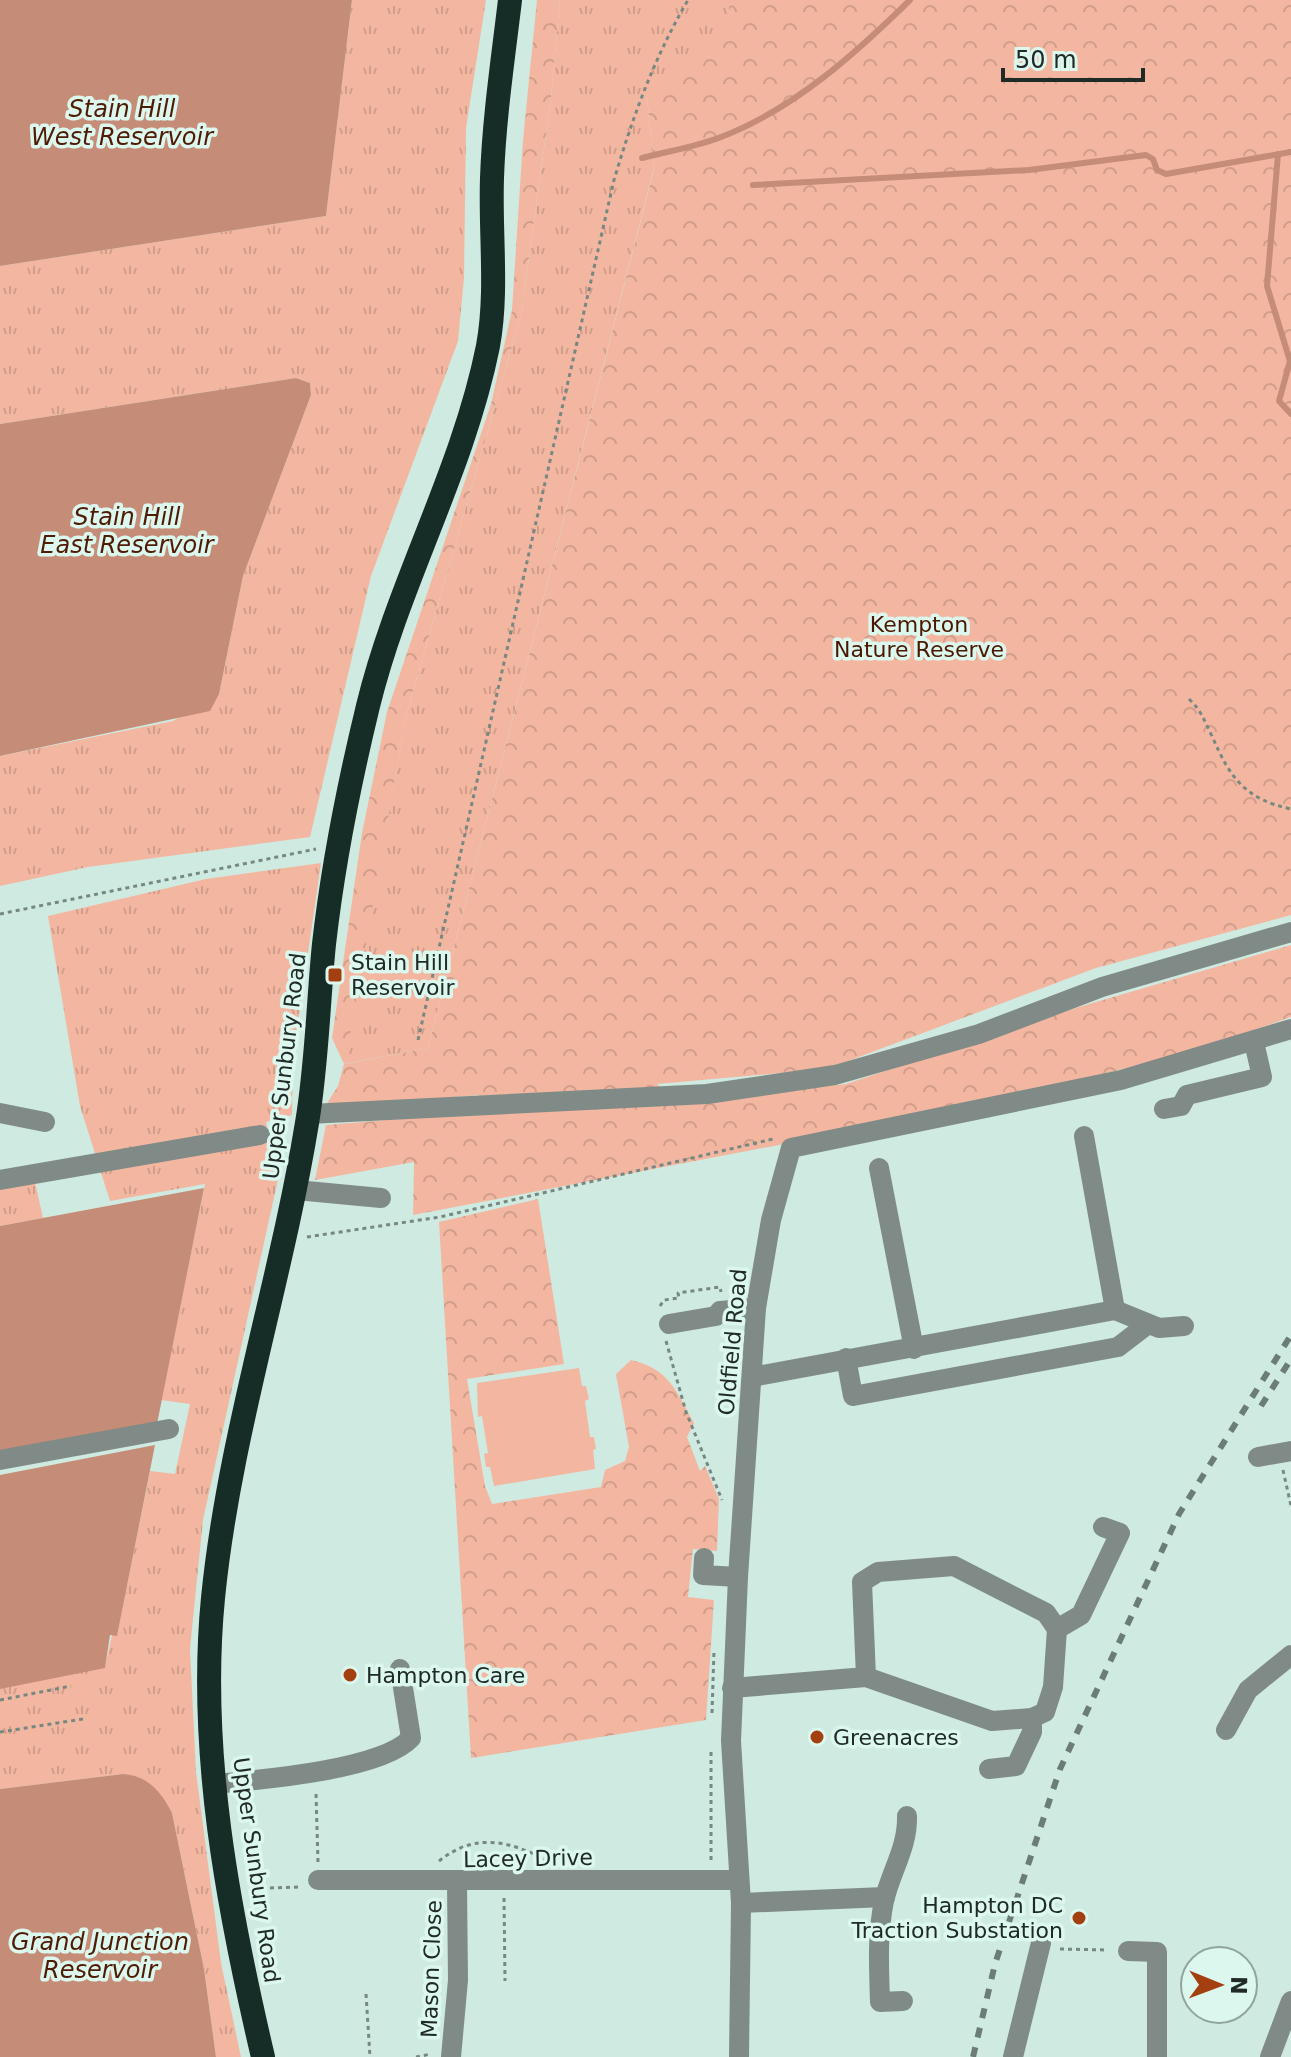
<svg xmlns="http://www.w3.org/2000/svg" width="1291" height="2057" font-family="'DejaVu Sans',sans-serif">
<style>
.grass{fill:url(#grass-tufts)}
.forest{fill:url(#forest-crowns)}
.pitch{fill:#f3b7a1}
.water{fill:#c58c77}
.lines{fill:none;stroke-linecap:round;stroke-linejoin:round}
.stream{stroke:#c58c77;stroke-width:6}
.path{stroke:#768881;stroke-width:3;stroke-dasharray:4 4;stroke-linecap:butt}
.minor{stroke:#808b87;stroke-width:20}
.highway{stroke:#162c26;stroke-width:24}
.rail{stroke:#6b7d76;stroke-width:6;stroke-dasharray:10 10;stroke-linecap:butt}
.poi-dot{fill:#a43f10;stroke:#dcf7ee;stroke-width:3}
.labels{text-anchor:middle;stroke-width:7;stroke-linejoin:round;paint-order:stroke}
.park-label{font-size:22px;fill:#4b1701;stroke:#dcf7ee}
.poi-label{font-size:22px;fill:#202a26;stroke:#dcf7ee;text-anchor:start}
.street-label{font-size:22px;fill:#202a26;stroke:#dcf7ee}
.water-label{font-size:24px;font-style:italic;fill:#4f1b04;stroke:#dcf7ee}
</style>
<defs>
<pattern id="grass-tufts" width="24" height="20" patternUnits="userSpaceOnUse" patternTransform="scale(2)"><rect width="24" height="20" fill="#f3b7a1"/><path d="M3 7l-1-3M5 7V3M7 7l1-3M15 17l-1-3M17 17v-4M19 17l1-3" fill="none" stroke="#d09e8a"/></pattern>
<pattern id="forest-crowns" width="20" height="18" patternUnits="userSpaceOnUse" patternTransform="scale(2)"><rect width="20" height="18" fill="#f3b7a1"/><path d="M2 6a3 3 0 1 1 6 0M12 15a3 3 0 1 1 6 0" fill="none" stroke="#d09e8a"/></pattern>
</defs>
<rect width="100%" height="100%" fill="#cfeae1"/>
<!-- grass -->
<g class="grass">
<path d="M 352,0 L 486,0 L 466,128 L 464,278 L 458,341 L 371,576 L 310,837 L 88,867 L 0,886 L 0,756 L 173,721 L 219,694 L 243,576 L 311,395 L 310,383 L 296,378 L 0,424 L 0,266 L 326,216 Z"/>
<path d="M 560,0 L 871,0 L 647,97 L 654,168 L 428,1048 L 344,1064 L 406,716 L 521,315 L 551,98 Z"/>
<path d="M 321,863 L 293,1057 L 292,1115 L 266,1122 L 270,1148 L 284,1152 L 203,1520 L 190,1649 L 196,1772 L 221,1963 L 241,2057 L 216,2057 L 204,1969 L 172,1813 L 123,1774 L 0,1789 L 0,1688 L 105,1667 L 112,1635 L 117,1635 L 150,1471 L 175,1474 L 190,1404 L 161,1400 L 205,1184 L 110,1201 L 80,1106 L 48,916 L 206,879 Z"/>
<path d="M 35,1182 L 43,1218 L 0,1226 L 0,1189 Z"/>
</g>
<!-- forest -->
<g class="forest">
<path d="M 537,0 L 560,0 L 551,98 L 521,315 L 406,716 L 345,1064 L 428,1048 L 654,169 L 647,97 L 704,63 L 734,0 L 1291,0 L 1291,915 L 1096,968 L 827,1069 L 657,1084 L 675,1102 L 846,1084 L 1079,1007 L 1291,945 L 1291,1017 L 1197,1050 L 962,1110 L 413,1215 L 414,1162 L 315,1180 L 326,1125 L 473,1113 L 479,1095 L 324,1108 L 338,1086 L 344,1064 L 332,1038 L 362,833 L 387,712 L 491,404 L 512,310 L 523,140 Z"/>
<path d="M 538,1199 L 564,1364 L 467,1379 L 485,1486 L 492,1504 L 601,1487 L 605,1470 L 625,1461 L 629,1447 L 616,1374 L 631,1360 C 670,1369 676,1391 694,1423 L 687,1437 L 700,1471 L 705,1466 L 719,1499 L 717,1551 L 693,1549 L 688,1597 L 714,1600 L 706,1720 L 471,1758 L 439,1222 Z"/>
</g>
<!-- pitch -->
<path class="pitch" d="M 579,1368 L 582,1386 L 586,1386 L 589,1399 L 585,1401 L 590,1437 L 594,1437 L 596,1449 L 593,1450 L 595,1469 L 494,1486 L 490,1467 L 486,1467 L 484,1454 L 488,1453 L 482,1416 L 478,1417 L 477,1383 Z"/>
<!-- water -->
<g class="water">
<path d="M 0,0 L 352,0 L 326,216 L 0,266 Z"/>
<path d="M 296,378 L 310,383 L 311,395 L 243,576 L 219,694 L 210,711 L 0,756 L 0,424 Z"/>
<path d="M 204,1188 L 157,1424 L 0,1454 L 0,1226 Z"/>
<path d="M 155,1445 L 117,1636 L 110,1635 L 105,1668 L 0,1689 L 0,1475 Z"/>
<path d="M 123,1774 C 149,1776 161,1792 172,1813 L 204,1969 L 216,2057 L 0,2057 L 0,1789 Z"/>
</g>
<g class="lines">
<!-- stream -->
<g class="stream">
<path d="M 1278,154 L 1267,286 L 1290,361 L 1279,401 L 1291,414"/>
<path d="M 642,158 C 668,151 696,147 721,137 C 794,109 855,54 910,0"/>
<path d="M 753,185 L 1029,170 L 1146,155 L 1153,159 L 1157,170 L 1166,174 L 1291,152"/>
</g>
<!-- path -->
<g class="path">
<path d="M 1189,699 C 1201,710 1205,722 1212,736 C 1230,778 1245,799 1291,809"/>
<path d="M 0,914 L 316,849"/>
<path d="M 418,1040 L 614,180 C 633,116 654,58 688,0"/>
<path d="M 307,1237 L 440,1217 L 773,1139"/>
<path d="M 660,1306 L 664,1300 L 679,1298 L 678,1293 L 720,1287 L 721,1292"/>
<path d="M 666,1341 L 686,1412 L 722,1500"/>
<path d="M 1283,1470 L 1291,1506"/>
<path d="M 0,1700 L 71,1686"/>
<path d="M 712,1713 L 714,1651"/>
<path d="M 0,1732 L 83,1719"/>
<path d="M 711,1752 L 711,1860"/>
<path d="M 316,1794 L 318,1862"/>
<path d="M 439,1861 C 476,1832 508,1841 547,1860"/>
<path d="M 270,1888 L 300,1887"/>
<path d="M 504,1898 L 505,1981"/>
<path d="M 1060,1949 L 1108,1950"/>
<path d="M 366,1994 L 370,2057"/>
<path d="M 416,2057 L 431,2054"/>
</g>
<!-- minor -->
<g class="minor">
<path d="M 1164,1109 L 1181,1106 L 1187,1095 L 1262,1077 L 1254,1042"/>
<path d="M 0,1113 L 45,1122"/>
<path d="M 309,1114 L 707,1094 L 835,1075 L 979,1034 L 1102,987 L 1291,932"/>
<path d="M 1084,1136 L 1115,1310"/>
<path d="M 879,1168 L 914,1349"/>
<path d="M 0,1180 L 260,1135"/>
<path d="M 296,1190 L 381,1198"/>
<path d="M 669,1324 L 716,1316 L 720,1311 L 756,1308"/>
<path d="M 846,1358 L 853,1396 L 1118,1347 L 1148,1324"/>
<path d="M 752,1377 L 1115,1310 L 1159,1328 L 1184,1326"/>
<path d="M 1258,1457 L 1291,1451"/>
<path d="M 0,1460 L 169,1429"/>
<path d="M 704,1558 L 703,1575 L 738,1577"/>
<path d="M 1057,1629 L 1081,1615 L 1120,1533 L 1103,1527"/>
<path d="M 732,1688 L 866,1677 L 992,1721 L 1032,1718 L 1045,1712 L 1053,1687 L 1057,1629 L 1046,1613 L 954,1566 L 878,1572 L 862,1582 L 866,1677"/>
<path d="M 1226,1730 L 1248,1690 L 1291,1655"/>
<path d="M 989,1769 L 1016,1766 L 1032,1732 L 1032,1718"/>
<path d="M 214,1784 C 259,1780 382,1770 411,1738 L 400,1669"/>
<path d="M 318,1880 L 739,1880"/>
<path d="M 741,1903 L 885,1897"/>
<path d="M 1128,1951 L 1157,1952 L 1157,2057"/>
<path d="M 903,2001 L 880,2002 C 879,1968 877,1935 884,1901 C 891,1871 908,1847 907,1816"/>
<path d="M 451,2057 L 458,1980 L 457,1883"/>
<path d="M 739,2057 L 741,1903 L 731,1741 L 738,1577 L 756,1308 L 771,1220 L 791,1148 L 1121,1080 L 1291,1029"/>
<path d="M 1013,2057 L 1041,1943"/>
<path d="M 1270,2057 L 1291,2001"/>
</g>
<!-- highway -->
<path class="highway" d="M 263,2057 C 228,1908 198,1751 213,1598 C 229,1437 281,1282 307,1123 C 317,1064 318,1004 324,944 C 333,865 349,784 368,706 C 398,583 463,471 488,346 C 498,292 490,233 492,178 C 494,119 503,59 510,0"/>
<!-- rail -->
<g class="rail">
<path d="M 1261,1406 L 1291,1359"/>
<path d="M 973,2057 L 995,1964 L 1060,1769 L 1179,1514 L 1291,1335"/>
</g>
</g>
<!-- markers -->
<g class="poi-dot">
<rect x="327" y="967" width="16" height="16" rx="4"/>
<circle cx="350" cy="1675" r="8"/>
<circle cx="817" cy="1737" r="8"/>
<circle cx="1079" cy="1918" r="8"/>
</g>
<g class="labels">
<!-- park labels -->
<g class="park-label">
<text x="919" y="632">Kempton<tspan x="919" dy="25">Nature Reserve</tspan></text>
</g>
<!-- poi labels -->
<g class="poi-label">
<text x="351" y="970">Stain Hill<tspan x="351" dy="25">Reservoir</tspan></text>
<text x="366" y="1683">Hampton Care</text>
<text x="833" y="1745">Greenacres</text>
<text x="1063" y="1913" text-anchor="end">Hampton DC<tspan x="1063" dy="25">Traction Substation</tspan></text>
</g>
<!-- street labels -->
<g class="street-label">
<text transform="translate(284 1066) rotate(-83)" y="8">Upper Sunbury Road</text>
<text transform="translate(732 1342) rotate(-85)" y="8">Oldfield Road</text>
<text transform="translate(528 1858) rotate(-1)" y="8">Lacey Drive</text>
<text transform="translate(257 1870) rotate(82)" y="8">Upper Sunbury Road</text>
<text transform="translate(431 1969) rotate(-88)" y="8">Mason Close</text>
</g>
<!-- water labels -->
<g class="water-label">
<text x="122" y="117">Stain Hill<tspan x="122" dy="28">West Reservoir</tspan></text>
<text x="127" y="525">Stain Hill<tspan x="127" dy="28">East Reservoir</tspan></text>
<text x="100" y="1950">Grand Junction<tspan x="100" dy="28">Reservoir</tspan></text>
</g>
</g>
<!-- north arrow -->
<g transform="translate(1219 1985) rotate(91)"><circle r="38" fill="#dcf7ee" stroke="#91a59e" stroke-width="2"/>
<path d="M0-6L14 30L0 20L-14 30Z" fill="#a43f10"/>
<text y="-12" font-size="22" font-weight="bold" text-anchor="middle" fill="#202a26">N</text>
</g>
<!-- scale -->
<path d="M1003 68v12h140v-12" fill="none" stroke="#202a26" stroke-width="4"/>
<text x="1015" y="68" font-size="24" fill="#202a26" stroke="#dcf7ee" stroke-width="6" paint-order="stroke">50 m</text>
</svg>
